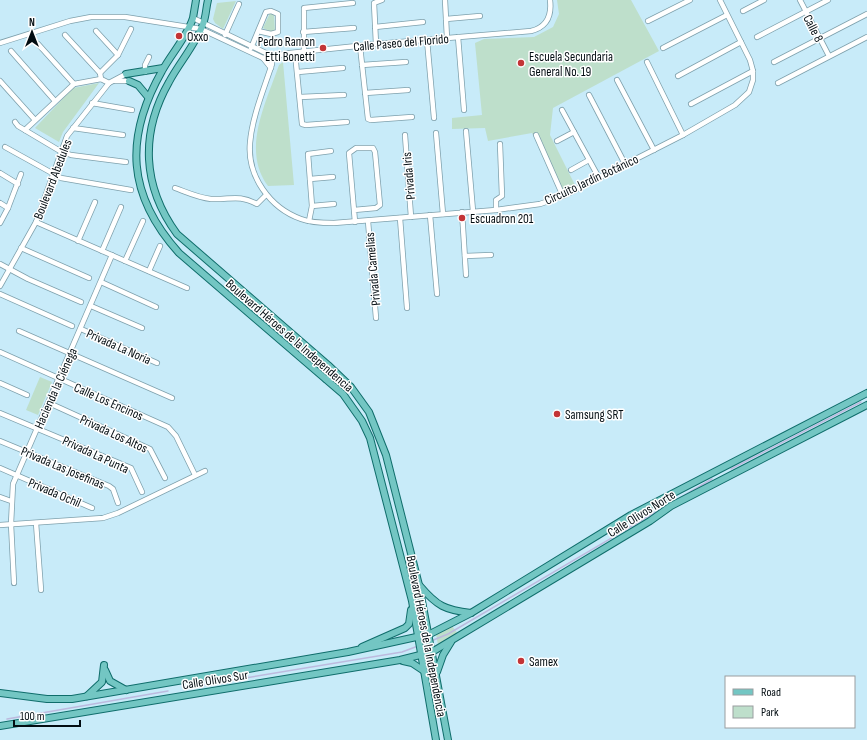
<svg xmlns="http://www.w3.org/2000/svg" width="867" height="740" font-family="'Sofia Sans Condensed',sans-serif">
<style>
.green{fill:#bedfcb}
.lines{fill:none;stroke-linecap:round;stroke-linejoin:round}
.stream{stroke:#bcbade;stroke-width:1.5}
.minor-casing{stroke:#7ea0ac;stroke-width:6}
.major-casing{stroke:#0f6d6b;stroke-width:8}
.minor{stroke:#fff;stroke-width:4.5}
.major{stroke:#73c6c3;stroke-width:6}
.poi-dot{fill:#c33436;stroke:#fff;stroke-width:1.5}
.labels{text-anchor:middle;stroke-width:3;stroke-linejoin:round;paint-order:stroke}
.street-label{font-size:13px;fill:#030d12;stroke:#fff}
.poi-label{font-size:13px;fill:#030d12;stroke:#fff;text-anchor:start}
</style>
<rect width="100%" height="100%" fill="#c8ebf9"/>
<!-- green -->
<g class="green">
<path d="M 557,0 L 631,0 L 659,51 L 553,108 L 550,135 L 575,185 L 562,190 L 532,133 L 488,141 L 485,128 L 452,129 L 452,118 L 482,115 L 475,43 L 484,39 L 534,37 L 553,27 L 559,14 Z"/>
<path d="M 236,1 L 223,29 L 215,23 L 213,19 L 217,3 Z"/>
<path d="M 270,13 L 274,14 L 275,31 L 269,31 L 263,28 Z"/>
<path d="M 283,62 L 294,185 L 268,186 C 241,150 266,103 279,65 Z"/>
<path d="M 99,83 L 63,132 L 59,142 L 35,128 L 73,88 Z"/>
<path d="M 40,377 L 52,382 L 38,415 L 26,410 Z"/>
<path d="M 452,626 L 458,634 L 438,645 L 436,634 Z"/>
</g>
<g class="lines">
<!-- stream -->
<g class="stream">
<path d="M 731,469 L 861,402"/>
<path d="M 431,641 L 448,634 L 712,479"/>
<path d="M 191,687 L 402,652 L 418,646"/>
<path d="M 7,719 L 168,691"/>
</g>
<defs>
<g id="minor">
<path d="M 445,0 L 447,38"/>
<path d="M 800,0 L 829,56"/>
<path d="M 743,11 L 764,0"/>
<path d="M 193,18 L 272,56 L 272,64 C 264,89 252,117 250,143 C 247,176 270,208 301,219 C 311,223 323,223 334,223 L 496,210 L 540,204 L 563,196 L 683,135 L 735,105 L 749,92 L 753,80 L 753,71 L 750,60 L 720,0"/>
<path d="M 446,19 L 480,16"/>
<path d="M 648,21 L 690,0"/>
<path d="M 375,27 L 423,22"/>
<path d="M 96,31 L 118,55"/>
<path d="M 303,32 L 354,28"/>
<path d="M 65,35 L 100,73 L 101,79"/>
<path d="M 225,35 L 239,4"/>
<path d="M 458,37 L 464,110"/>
<path d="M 757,37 L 828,0"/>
<path d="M 427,40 L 434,118"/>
<path d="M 0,43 L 70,21 L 91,17 L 125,17 L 201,29 L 263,58 L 271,68"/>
<path d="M 38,44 L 74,84"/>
<path d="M 376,44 L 374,3 L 382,0"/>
<path d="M 360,46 L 368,119 L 371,120 L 412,117"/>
<path d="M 251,48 L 266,12 L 271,11 L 278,14 L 278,32 L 271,34 L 258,31"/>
<path d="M 663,48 L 727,15"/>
<path d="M 11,51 L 55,101"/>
<path d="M 304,52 L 304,8 L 353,3"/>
<path d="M 295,53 L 302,124 L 306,125 L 347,122"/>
<path d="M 263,58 L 290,53 L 376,44 L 531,31 C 547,27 552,16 550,0"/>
<path d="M 647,62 L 683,135"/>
<path d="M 774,62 L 867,14"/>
<path d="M 362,65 L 406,62"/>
<path d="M 145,72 L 145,65 L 149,57"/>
<path d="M 298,72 L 343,68"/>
<path d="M 100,73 L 118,55 L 131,29"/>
<path d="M 678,76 L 741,42"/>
<path d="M 617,80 L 654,150"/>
<path d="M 0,81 L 35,120"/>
<path d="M 115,81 L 129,81"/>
<path d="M 778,83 L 867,37"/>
<path d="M 365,93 L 408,90"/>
<path d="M 589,95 L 625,164"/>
<path d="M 300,97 L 344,95"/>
<path d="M 92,103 L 132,110"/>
<path d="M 691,104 L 753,71"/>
<path d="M 562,110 L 599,178"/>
<path d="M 15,122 L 18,126 L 60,151 L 71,155 L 126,162"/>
<path d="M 73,128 L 123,135"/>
<path d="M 25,130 L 74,84 L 101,79 L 109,83"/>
<path d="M 466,131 L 473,211"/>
<path d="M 436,133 L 443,214"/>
<path d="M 405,135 L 411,217"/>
<path d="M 536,135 L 563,196"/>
<path d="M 557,141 L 574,132"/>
<path d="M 5,147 L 61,178 L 131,190"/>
<path d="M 571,170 L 589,160"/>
<path d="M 0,173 L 18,184"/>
<path d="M 310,179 L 333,177"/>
<path d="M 175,188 C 186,192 199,198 211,199 C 231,200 238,194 257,204 L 266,195"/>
<path d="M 0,203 L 8,208"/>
<path d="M 312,206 L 334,204"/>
<path d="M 354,210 L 376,208 L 380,205 L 375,152 L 373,148 L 356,148 L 349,153 L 355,222"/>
<path d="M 496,210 L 496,200 L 502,196 L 500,144"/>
<path d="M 462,212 L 466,275"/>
<path d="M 430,215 L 437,294"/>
<path d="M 400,218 L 407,308"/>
<path d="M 309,221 L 312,206 L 308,154 L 331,151"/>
<path d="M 368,221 L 376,318"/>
<path d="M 36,222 L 187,288"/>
<path d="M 0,223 L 8,208 L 21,174"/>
<path d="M 78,241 L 95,202"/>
<path d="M 21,248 L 89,278"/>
<path d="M 102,251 L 121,207"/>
<path d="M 465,256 L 491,255"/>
<path d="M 125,261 L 143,221"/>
<path d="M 0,264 L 28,279 L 81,302"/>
<path d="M 149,271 L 160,246"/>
<path d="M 101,282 L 156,307"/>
<path d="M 0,286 L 36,222 L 67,136 L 109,83 L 126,74"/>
<path d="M 0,294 L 72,326"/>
<path d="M 91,306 L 142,328"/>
<path d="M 81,329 L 157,363"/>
<path d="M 19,331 L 172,398"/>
<path d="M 0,352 L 168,427 L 176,436 L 195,475"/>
<path d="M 0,383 L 27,395"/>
<path d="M 49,403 L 150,449 L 165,478"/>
<path d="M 0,413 L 131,468 L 142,492"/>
<path d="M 0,441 L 109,486 L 113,489 L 118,503"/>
<path d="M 0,468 L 92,508"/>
<path d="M 0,497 L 11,501"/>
<path d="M 36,523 L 41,590"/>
<path d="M 0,525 L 103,518 L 118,513 L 205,471"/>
<path d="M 14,583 L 11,524 L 13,484 L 112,255"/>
</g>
<g id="major">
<path d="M 196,0 C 195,6 194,12 193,18 C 187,37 171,54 162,71 C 124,138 127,195 179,253 L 343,394 L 362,421 L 370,438 L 412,601 L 436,740"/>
<path d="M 208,0 C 206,8 206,17 203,24 C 196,44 179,63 169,82 C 140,133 142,186 177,234 L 328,365 L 351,387 L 369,412 L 386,455 L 419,585 L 448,740"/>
<path d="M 126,74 L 163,68"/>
<path d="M 129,81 L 138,85 L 148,97"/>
<path d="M 326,379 L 333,377 L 343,382"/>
<path d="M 420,586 C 437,606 445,610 471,613"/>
<path d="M 362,647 L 405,628 L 409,624 L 411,610"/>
<path d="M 403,661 L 412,663 L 424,671"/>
<path d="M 105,670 L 110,681 L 126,690"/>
<path d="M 437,672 L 443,655 L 451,642"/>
<path d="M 0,693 L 47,699 L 72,699 L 348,652 L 430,634 L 471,613 L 631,515 L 867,393"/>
<path d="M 87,696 L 102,682 L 104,665"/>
<path d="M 0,726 L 400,660 L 432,652 L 650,521 L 671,506 L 867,405"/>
</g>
</defs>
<!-- minor casing -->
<use href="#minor" class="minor-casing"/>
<!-- major casing -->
<use href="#major" class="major-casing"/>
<!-- minor -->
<use href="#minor" class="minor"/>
<!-- major -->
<use href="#major" class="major"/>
</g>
<!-- markers -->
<g class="poi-dot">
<circle cx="179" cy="36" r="4"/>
<circle cx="323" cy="48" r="4"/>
<circle cx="521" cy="63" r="4"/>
<circle cx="462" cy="218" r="4"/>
<circle cx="557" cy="414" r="4"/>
<circle cx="521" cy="661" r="4"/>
</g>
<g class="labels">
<!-- street labels -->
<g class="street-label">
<text transform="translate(814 28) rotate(63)" y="5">Calle 8</text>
<text transform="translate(401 42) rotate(-5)" y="5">Calle Paseo del Florido</text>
<text transform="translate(408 176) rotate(-95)" y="5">Privada Iris</text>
<text transform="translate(52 179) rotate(-69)" y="5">Boulevard Abedules</text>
<text transform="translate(591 179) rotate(-25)" y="5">Circuito Jardín Botánico</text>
<text transform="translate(372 269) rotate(-95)" y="5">Privada Camelias</text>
<text transform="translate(290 335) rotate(41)" y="5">Boulevard Héroes de la Independencia</text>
<text transform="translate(119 346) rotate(24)" y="5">Privada La Noria</text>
<text transform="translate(55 388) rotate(-66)" y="5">Hacienda la Ciénega</text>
<text transform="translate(109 401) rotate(24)" y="5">Calle Los Encinos</text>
<text transform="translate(114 433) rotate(25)" y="5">Privada Los Altos</text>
<text transform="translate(96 454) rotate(25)" y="5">Privada La Punta</text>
<text transform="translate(63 467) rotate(23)" y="5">Privada Las Josefinas</text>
<text transform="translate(55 492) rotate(23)" y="5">Privada Ochil</text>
<text transform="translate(641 513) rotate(-32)" y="5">Calle Olivos Norte</text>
<text transform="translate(427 636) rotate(79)" y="5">Boulevard Héroes de la Independencia</text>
<text transform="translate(215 679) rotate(-9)" y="5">Calle Olivos Sur</text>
</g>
<!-- poi labels -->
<g class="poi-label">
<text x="187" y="41">Oxxo</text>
<text x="315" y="46" text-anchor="end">Pedro Ramon<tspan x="315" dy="15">Etti Bonetti</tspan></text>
<text x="529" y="61">Escuela Secundaria<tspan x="529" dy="15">General No. 19</tspan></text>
<text x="470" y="223">Escuadron 201</text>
<text x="565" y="419">Samsung SRT</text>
<text x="529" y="666">Samex</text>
</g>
</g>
<!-- legend -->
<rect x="725" y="676" width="130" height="52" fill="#ffffff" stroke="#9a9ea0"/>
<rect x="733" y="689" width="20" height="6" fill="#73c6c3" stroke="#9a9ea0"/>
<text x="761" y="696" font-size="12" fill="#030d12">Road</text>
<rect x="733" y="706" width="20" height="12" fill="#bedfcb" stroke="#9a9ea0"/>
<text x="761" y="716" font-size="12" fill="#030d12">Park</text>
<!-- north arrow -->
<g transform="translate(32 32)" stroke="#ffffff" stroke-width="3" paint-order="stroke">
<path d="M0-3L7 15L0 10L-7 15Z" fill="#030d12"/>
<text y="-6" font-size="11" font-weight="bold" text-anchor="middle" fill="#030d12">N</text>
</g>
<!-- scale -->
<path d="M14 720v6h66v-6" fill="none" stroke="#030d12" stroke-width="2"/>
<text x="20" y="720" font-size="12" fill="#030d12" stroke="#ffffff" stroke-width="3" paint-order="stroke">100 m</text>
</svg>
